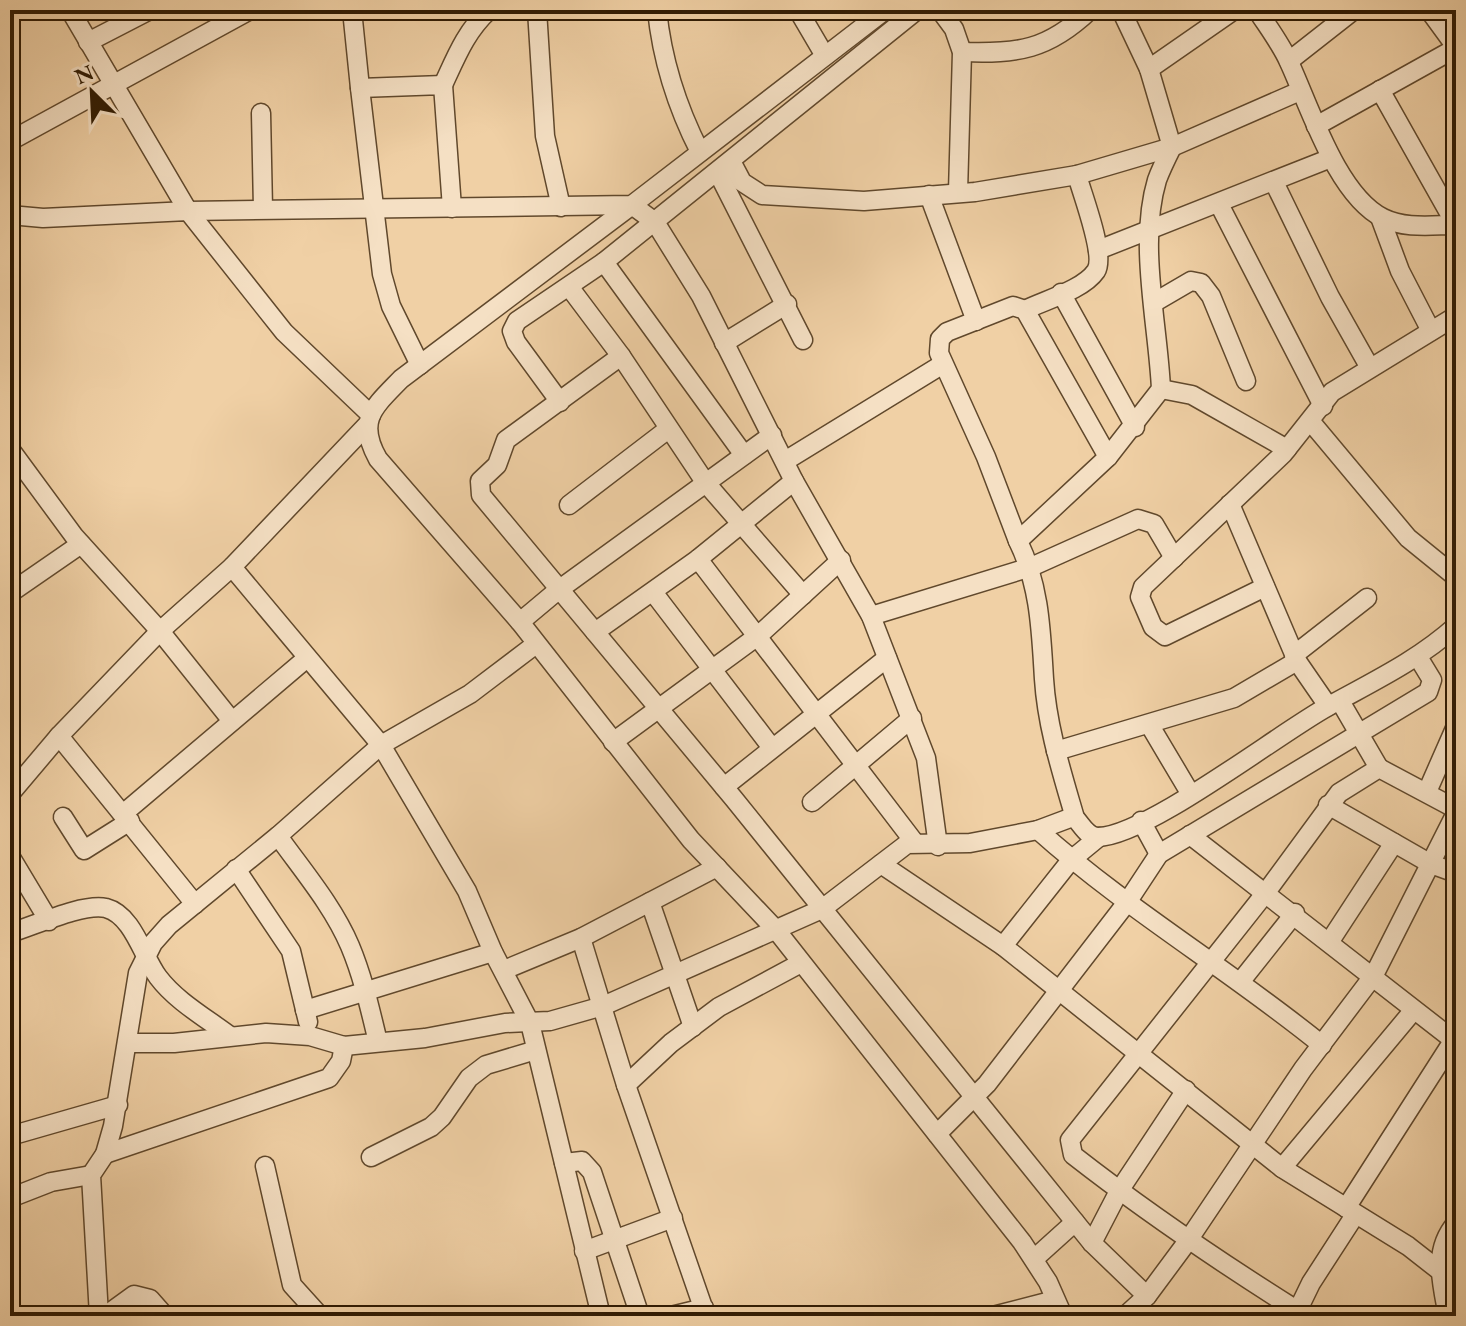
<svg xmlns="http://www.w3.org/2000/svg" width="1466" height="1326" font-family="'EB Garamond',serif">
<style>
.lines{fill:none;stroke-linecap:round;stroke-linejoin:round}
.minor-casing{stroke:#60482c;stroke-width:21}
.minor{stroke:#f5e0c4;stroke-width:18}
</style>
<rect width="100%" height="100%" fill="#f0d0a5"/>
<filter id="stains"><feTurbulence type="fractalNoise" baseFrequency=".0025" numOctaves="4"/><feColorMatrix values="0 0 0 0 .2 0 0 0 0 .09 0 0 0 0 .02 0 0 0 .5 -.17"/></filter>
<radialGradient id="worn" r=".72"><stop offset=".6" stop-color="#630" stop-opacity="0"/><stop offset="1" stop-color="#630" stop-opacity=".3"/></radialGradient>
<g class="lines">
<defs>
<g id="minor">
<path d="M 70,10 L 188,211 L 632,205 L 885,10"/>
<path d="M 352,10 L 360,88 L 443,85 L 452,208"/>
<path d="M 537,10 L 545,136 L 561,207"/>
<path d="M 657,10 C 662,60 677,107 700,152"/>
<path d="M 798,10 L 825,56"/>
<path d="M 940,10 L 954,29 L 962,52 L 958,192"/>
<path d="M 1257,10 C 1268,27 1281,44 1289,62 C 1310,107 1337,195 1383,218 C 1405,229 1432,225 1456,225"/>
<path d="M 1429,10 L 1456,47"/>
<path d="M 88,42 L 150,10"/>
<path d="M 962,52 C 1018,54 1048,50 1090,10"/>
<path d="M 1289,61 L 1354,10"/>
<path d="M 1149,69 L 1234,10"/>
<path d="M 443,85 C 456,57 466,31 489,10"/>
<path d="M 360,88 L 382,274 L 391,306 L 420,365"/>
<path d="M 1380,90 L 1456,225"/>
<path d="M 261,113 L 263,209"/>
<path d="M 1316,126 L 1456,48"/>
<path d="M 10,141 L 250,10"/>
<path d="M 732,163 L 742,182 L 762,195 L 864,201 L 975,192 L 1077,175 L 1172,147 L 1300,91"/>
<path d="M 718,173 L 803,340"/>
<path d="M 1274,182 L 1330,297 L 1370,368"/>
<path d="M 929,195 L 976,321"/>
<path d="M 1219,204 L 1323,406"/>
<path d="M 10,215 L 43,218 L 188,211 L 284,332 L 371,415"/>
<path d="M 1380,217 L 1400,271 L 1431,331"/>
<path d="M 1098,250 L 1331,158"/>
<path d="M 604,262 L 744,455"/>
<path d="M 570,288 L 621,356 L 705,482 L 803,595"/>
<path d="M 1061,293 L 1135,427"/>
<path d="M 1155,302 L 1191,281 L 1201,283 L 1211,296 L 1246,381"/>
<path d="M 1025,310 C 1045,300 1083,290 1096,271 C 1106,255 1082,194 1077,175"/>
<path d="M 724,343 L 787,304"/>
<path d="M 621,356 L 506,440 L 497,465 L 480,481 L 481,495 L 734,799 L 1092,1243 L 1147,1296"/>
<path d="M 1161,389 L 1192,395 L 1287,449"/>
<path d="M 560,402 L 516,342 L 512,331 L 517,321 L 604,262 L 917,10"/>
<path d="M 1311,422 L 1408,538 L 1456,577"/>
<path d="M 10,449 L 74,536 L 160,631 L 232,721"/>
<path d="M 785,461 L 943,364"/>
<path d="M 569,505 L 667,430"/>
<path d="M 1018,541 L 986,457 L 939,353 L 940,339 L 947,332 L 1013,306 L 1025,310 L 1108,457"/>
<path d="M 698,559 L 915,843"/>
<path d="M 232,567 L 381,745 L 467,891 L 493,952 L 530,1023 L 601,1316"/>
<path d="M 1265,587 L 1165,636 L 1153,627 L 1140,597 L 1143,587 L 1283,454 L 1332,392 L 1456,316"/>
<path d="M 653,592 L 772,748"/>
<path d="M 10,593 L 81,544"/>
<path d="M 871,616 L 1031,567 L 1138,519 L 1154,524 L 1174,558"/>
<path d="M 520,622 L 557,591 L 772,435"/>
<path d="M 595,632 L 698,559 L 794,481"/>
<path d="M 1294,655 L 1367,598"/>
<path d="M 1297,661 L 1328,706"/>
<path d="M 1340,701 L 1379,768"/>
<path d="M 1149,724 L 1190,793"/>
<path d="M 59,736 L 195,904"/>
<path d="M 613,742 L 759,635 L 841,560"/>
<path d="M 1056,751 L 1234,698 L 1297,661 L 1230,504"/>
<path d="M 724,787 L 887,658"/>
<path d="M 1427,792 L 1456,726"/>
<path d="M 10,794 L 59,736 L 160,631 L 232,567 L 367,425"/>
<path d="M 812,802 L 912,718"/>
<path d="M 1328,805 L 1431,864 L 1456,873"/>
<path d="M 124,813 L 307,658"/>
<path d="M 63,817 L 84,850 L 130,821"/>
<path d="M 1075,818 C 1062,773 1047,727 1044,679 C 1041,631 1040,586 1018,541 L 1108,457 L 1161,389 C 1158,324 1138,243 1157,180 C 1161,169 1167,157 1172,147 L 1149,69 L 1121,10"/>
<path d="M 1141,821 L 1159,854"/>
<path d="M 1038,830 C 1126,909 1230,970 1322,1045"/>
<path d="M 1190,835 L 1456,1042"/>
<path d="M 278,836 C 303,871 333,906 350,946 C 363,977 370,1009 378,1042"/>
<path d="M 938,846 L 926,758 L 871,616 L 794,481 L 701,296 L 655,222 L 632,205 L 401,379 C 374,407 356,420 378,459 L 520,622 L 691,840 L 777,931 L 1022,1242 L 1048,1282 L 1063,1316"/>
<path d="M 10,856 L 49,921"/>
<path d="M 881,864 L 1003,946 L 1282,1168 L 1408,1246 L 1440,1271"/>
<path d="M 236,869 L 291,951 L 308,1022"/>
<path d="M 650,902 L 693,1027"/>
<path d="M 10,933 C 34,926 82,903 106,908 C 133,915 143,957 158,977 C 176,1001 206,1018 230,1036"/>
<path d="M 581,938 L 626,1085 L 706,1316"/>
<path d="M 1330,941 L 1394,843"/>
<path d="M 1003,946 L 1071,860 L 1099,837"/>
<path d="M 504,970 L 581,938 L 717,867"/>
<path d="M 1241,981 L 1295,913"/>
<path d="M 305,1010 L 493,952"/>
<path d="M 128,1043 L 174,1043 L 266,1033 L 310,1036 L 344,1046 L 425,1038 L 505,1023 L 550,1021 L 603,1006 L 822,909 L 907,844 L 970,843 L 1038,830 L 1070,818 L 1075,818 C 1082,825 1087,837 1098,837 C 1147,836 1278,734 1327,707 C 1372,682 1417,661 1456,626"/>
<path d="M 626,1085 L 671,1043 L 719,1007 L 801,963"/>
<path d="M 937,1134 L 987,1084 L 1128,901 L 1159,854 L 1428,692 L 1432,680 L 1418,657"/>
<path d="M 10,1136 L 118,1105"/>
<path d="M 105,1154 L 329,1078 L 341,1061 L 344,1046"/>
<path d="M 371,1157 L 431,1127 L 442,1117 L 469,1078 L 486,1065 L 536,1050"/>
<path d="M 564,1163 L 582,1161 L 592,1172 L 640,1316"/>
<path d="M 265,1166 L 292,1285 L 320,1316"/>
<path d="M 1282,1168 L 1413,1011"/>
<path d="M 10,1198 L 51,1182 L 91,1175"/>
<path d="M 1346,1208 L 1453,1041"/>
<path d="M 1092,1243 L 1119,1191 L 1186,1090"/>
<path d="M 584,1251 L 673,1218"/>
<path d="M 1034,1259 L 1075,1222"/>
<path d="M 1298,1311 C 1220,1262 1146,1212 1073,1155 L 1070,1140 L 1267,891 L 1339,793 L 1379,768 L 1456,809"/>
<path d="M 99,1316 L 91,1175 L 105,1154 L 113,1126 L 138,973 L 153,943 L 169,925 L 278,836 L 381,745 L 470,694 L 536,644"/>
<path d="M 105,1316 L 134,1295 L 150,1299 L 165,1316"/>
<path d="M 671,1316 L 704,1308"/>
<path d="M 993,1316 L 1055,1300"/>
<path d="M 1125,1316 L 1147,1296 L 1187,1242 L 1303,1069 L 1374,975 L 1456,813"/>
<path d="M 1295,1316 L 1311,1283 L 1355,1215"/>
<path d="M 1448,1316 C 1442,1283 1432,1251 1456,1223"/>
</g>
</defs>
<!-- minor casing -->
<use href="#minor" class="minor-casing"/>
<!-- minor -->
<use href="#minor" class="minor"/>
</g>
<!-- margin -->
<rect width="1466" height="1326" fill="none" stroke="#f0d0a5" stroke-width="40"/>
<rect x="12" y="12" width="1442" height="1302" fill="none" stroke="#301b03" stroke-width="4"/>
<rect x="20" y="20" width="1426" height="1286" fill="none" stroke="#301b03" stroke-width="2"/>
<!-- north arrow -->
<g transform="translate(92 92) rotate(336)" stroke="#f5e0c4" stroke-width="6" paint-order="stroke">
<path d="M0-6L14 30L0 20L-14 30Z" fill="#301b03"/>
<text y="-12" font-size="22" font-weight="bold" text-anchor="middle" fill="#301b03">N</text>
</g>
<rect width="100%" height="100%" filter="url(#stains)"/>
<rect width="100%" height="100%" fill="url(#worn)"/>
</svg>
